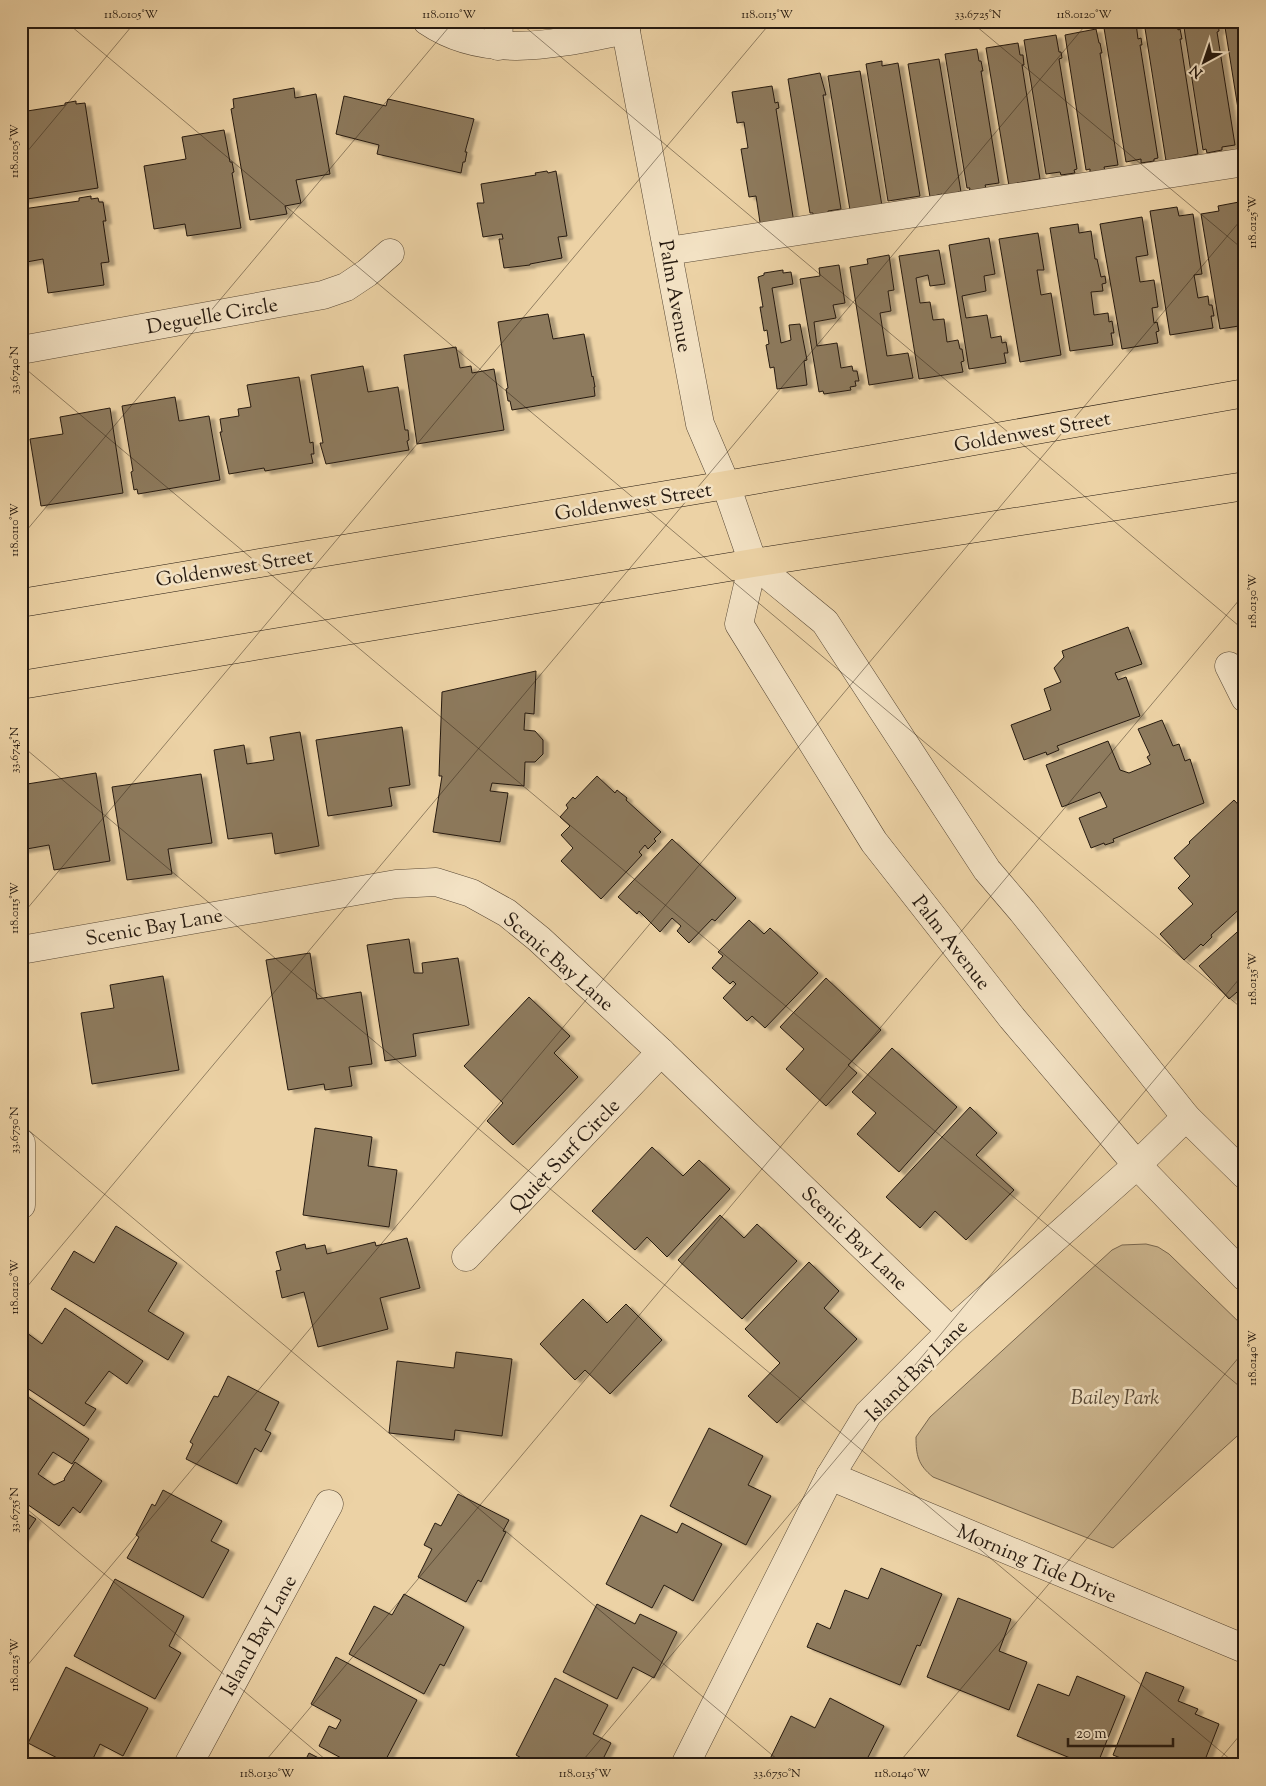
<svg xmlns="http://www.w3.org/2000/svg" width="1266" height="1786" font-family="'Sorts Mill Goudy',serif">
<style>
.green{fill:#cab38c;stroke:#78664e}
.building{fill:#8d7a5d;stroke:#261a10;filter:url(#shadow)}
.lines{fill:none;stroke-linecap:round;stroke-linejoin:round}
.minor-casing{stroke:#584835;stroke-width:29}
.major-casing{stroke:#261a10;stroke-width:29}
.minor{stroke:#f3e2c4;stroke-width:28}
.major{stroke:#ecd2a5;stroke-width:28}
.ticks{fill:none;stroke:#261a10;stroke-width:1;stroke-opacity:0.45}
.labels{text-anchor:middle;stroke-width:5;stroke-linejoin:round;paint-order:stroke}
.street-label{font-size:20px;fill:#261a10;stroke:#f3e2c4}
.park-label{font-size:20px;font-style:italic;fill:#574835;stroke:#f3e2c4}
.neatline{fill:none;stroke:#261a10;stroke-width:2}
.ticks-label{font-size:12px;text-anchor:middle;fill:#261a10}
</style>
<defs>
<filter id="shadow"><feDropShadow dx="5.5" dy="3" stdDeviation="1" flood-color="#0004"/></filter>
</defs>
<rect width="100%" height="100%" fill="#ecd2a5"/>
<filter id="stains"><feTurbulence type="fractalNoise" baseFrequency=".004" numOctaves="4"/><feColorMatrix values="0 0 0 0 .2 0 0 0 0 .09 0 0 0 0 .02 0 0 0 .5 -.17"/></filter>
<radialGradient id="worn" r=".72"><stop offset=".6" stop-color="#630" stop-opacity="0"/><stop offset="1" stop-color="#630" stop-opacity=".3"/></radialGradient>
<!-- green -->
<path class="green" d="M 1146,1244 L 1158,1247 L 1169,1254 L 1245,1328 L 1245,1429 L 1113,1548 L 933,1477 C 918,1465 916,1455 916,1437 L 930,1417 L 1112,1250 L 1122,1245 Z"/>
<!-- building -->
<g class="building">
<path d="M 1160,21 L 1161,23 L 1177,21 L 1178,30 L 1180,29 L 1182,39 L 1180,39 L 1198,154 L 1166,161 L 1144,22 Z"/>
<path d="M 1183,21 L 1218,21 L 1219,31 L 1217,32 L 1235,145 L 1222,147 L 1222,150 L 1207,153 L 1206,149 L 1203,150 Z"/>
<path d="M 1224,21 L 1245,21 L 1245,146 L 1244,146 Z"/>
<path d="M 1136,23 L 1138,39 L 1141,38 L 1142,45 L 1140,45 L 1158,158 L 1154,159 L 1154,161 L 1141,163 L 1141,159 L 1126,162 L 1104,28 Z"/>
<path d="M 1096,29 L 1099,43 L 1100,43 L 1102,53 L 1100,53 L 1118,165 L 1104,167 L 1105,171 L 1090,173 L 1090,169 L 1086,170 L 1065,35 Z"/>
<path d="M 1056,35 L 1059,52 L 1061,52 L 1062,58 L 1059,59 L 1077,169 L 1074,170 L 1075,173 L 1061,175 L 1060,172 L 1046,174 L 1024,40 Z"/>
<path d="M 1018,43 L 1020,55 L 1023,55 L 1024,65 L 1022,65 L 1040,179 L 1017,183 L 1017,184 L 1009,186 L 986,48 Z"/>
<path d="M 977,49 L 979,61 L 981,61 L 983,71 L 981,71 L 999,183 L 985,185 L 986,188 L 969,191 L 970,188 L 967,188 L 945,54 Z"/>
<path d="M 939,59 L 961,192 L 958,192 L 959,195 L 943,198 L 942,194 L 930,197 L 908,64 Z"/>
<path d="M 882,61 L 882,66 L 898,63 L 920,196 L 888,201 L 866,64 Z"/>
<path d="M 860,71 L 882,206 L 850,210 L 828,76 Z"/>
<path d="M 820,73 L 826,95 L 823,95 L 841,209 L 828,211 L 828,214 L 813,216 L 813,213 L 810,213 L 788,79 Z"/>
<path d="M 772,86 L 775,103 L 778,102 L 779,108 L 776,109 L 794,223 L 761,229 L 756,196 L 749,197 L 741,149 L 748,148 L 744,122 L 737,123 L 732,92 Z"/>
<path d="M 294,88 L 295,98 L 316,94 L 330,174 L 296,180 L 301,203 L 285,206 L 287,214 L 250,220 L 231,109 L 234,108 L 233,99 Z"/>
<path d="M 344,96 L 386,106 L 388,99 L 474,119 L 465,152 L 467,152 L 465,162 L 463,162 L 461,173 L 377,154 L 379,145 L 336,134 Z"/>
<path d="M 76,101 L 76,104 L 85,103 L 98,188 L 21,200 L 21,144 L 26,143 L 21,112 L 65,105 L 65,103 Z"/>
<path d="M 224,130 L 230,162 L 232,162 L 234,172 L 232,173 L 241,228 L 187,236 L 185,224 L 154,229 L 144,166 L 186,159 L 182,137 Z"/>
<path d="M 547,171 L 548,173 L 556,171 L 567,236 L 558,237 L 562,258 L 530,264 L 530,265 L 504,268 L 499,239 L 503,239 L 502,234 L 483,237 L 477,203 L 484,203 L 481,184 L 536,175 L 535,173 Z"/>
<path d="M 91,196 L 91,199 L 98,198 L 99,202 L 103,202 L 106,221 L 103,221 L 109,262 L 101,263 L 104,285 L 48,293 L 43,259 L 21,263 L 21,213 L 24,212 L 23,209 L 79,201 L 79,198 Z"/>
<path d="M 1239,202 L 1245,237 L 1238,238 L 1242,261 L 1245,260 L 1245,325 L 1220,329 L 1201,214 L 1219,211 L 1218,206 Z"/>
<path d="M 1177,207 L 1179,216 L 1193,214 L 1202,274 L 1194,275 L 1198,298 L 1208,296 L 1209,305 L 1212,305 L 1214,316 L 1211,316 L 1213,328 L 1170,335 L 1150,211 Z"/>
<path d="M 1142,217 L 1148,255 L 1136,257 L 1140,282 L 1154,280 L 1158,307 L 1152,308 L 1154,323 L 1157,322 L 1159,331 L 1156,332 L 1158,343 L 1122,349 L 1100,224 Z"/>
<path d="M 1078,224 L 1079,233 L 1091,231 L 1095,259 L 1097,259 L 1101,277 L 1105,276 L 1106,283 L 1102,284 L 1103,291 L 1091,292 L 1094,315 L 1108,313 L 1109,322 L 1112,321 L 1114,333 L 1111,333 L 1113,345 L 1070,351 L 1050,228 Z"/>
<path d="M 1038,233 L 1044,270 L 1037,270 L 1041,295 L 1051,293 L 1061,355 L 1020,362 L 999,239 Z"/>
<path d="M 989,238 L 995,274 L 984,276 L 986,291 L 962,296 L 966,318 L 987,315 L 991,338 L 1001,336 L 1002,343 L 1006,342 L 1008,353 L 1004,353 L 1006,363 L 969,369 L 949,245 Z"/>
<path d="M 939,250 L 945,284 L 930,286 L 928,275 L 916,278 L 920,303 L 930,302 L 933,320 L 944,319 L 947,342 L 958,340 L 960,349 L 962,349 L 964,361 L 961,362 L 963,372 L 919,379 L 899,256 Z"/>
<path d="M 889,255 L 894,290 L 888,291 L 891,311 L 880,313 L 887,356 L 908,353 L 913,378 L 869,385 L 850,267 L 868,264 L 867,259 Z"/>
<path d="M 839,265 L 845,303 L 833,305 L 836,318 L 814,322 L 817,346 L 837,343 L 841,368 L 852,366 L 853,371 L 857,371 L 859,381 L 855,381 L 856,386 L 850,387 L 851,390 L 824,394 L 823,391 L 819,392 L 800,279 L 820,276 L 819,268 Z"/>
<path d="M 783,270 L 783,273 L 791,272 L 793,284 L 772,288 L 781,343 L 791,340 L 789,325 L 800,324 L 807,360 L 804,361 L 807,385 L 777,389 L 774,367 L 770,368 L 766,345 L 769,344 L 767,330 L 764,331 L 760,307 L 763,307 L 758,277 L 764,275 L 764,273 Z"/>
<path d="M 548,314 L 553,339 L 584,334 L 592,377 L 593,376 L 595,387 L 594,387 L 595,396 L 512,410 L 510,401 L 508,401 L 506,389 L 508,388 L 498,322 Z"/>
<path d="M 456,347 L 460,368 L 471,366 L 472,373 L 494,369 L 504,430 L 417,444 L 404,355 Z"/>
<path d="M 363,366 L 368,392 L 398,387 L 405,430 L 408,430 L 409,440 L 407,441 L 409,450 L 326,464 L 320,443 L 323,443 L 311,375 Z"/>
<path d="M 299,377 L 310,443 L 313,442 L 314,454 L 311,454 L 313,463 L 265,471 L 264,468 L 229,474 L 220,432 L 222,432 L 220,419 L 239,416 L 238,409 L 251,407 L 247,385 Z"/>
<path d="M 175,397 L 179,421 L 209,416 L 220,480 L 138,494 L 137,489 L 134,490 L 131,472 L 133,471 L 122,406 Z"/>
<path d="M 110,408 L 123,493 L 41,506 L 30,439 L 63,434 L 60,417 Z"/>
<path d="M 1128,627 L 1142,664 L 1115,673 L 1118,680 L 1126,677 L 1140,716 L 1057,746 L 1059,750 L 1047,755 L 1046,752 L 1024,760 L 1011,725 L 1051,710 L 1044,689 L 1061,682 L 1054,668 L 1064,657 L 1062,651 Z"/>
<path d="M 536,671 L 534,714 L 525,713 L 524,730 L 535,731 L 543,740 L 543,754 L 535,762 L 525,762 L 524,786 L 492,783 L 490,791 L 508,793 L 500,842 L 433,832 L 442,776 L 439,776 L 442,692 Z"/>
<path d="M 1162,720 L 1173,746 L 1179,744 L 1185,761 L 1190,759 L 1204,803 L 1113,839 L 1114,842 L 1105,845 L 1104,843 L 1091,848 L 1079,818 L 1107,807 L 1100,792 L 1062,807 L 1046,765 L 1108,741 L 1120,770 L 1129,773 L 1151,764 L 1147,757 L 1150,755 L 1138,729 Z"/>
<path d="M 402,727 L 410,785 L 389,788 L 392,806 L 328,816 L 316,740 Z"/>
<path d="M 300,732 L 319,846 L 275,854 L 272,833 L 228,839 L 214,750 L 244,745 L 247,764 L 274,760 L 270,737 Z"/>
<path d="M 96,773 L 110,861 L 54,870 L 49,845 L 21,850 L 21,785 Z"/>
<path d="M 201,774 L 212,843 L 168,849 L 172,874 L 127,880 L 112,787 Z"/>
<path d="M 597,776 L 615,793 L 617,790 L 627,798 L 626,800 L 661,832 L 654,839 L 656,841 L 648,849 L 645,845 L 639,852 L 642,855 L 601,899 L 561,861 L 573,848 L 561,835 L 570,826 L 560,817 L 568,808 L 566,805 L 573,797 L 575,799 Z"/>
<path d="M 1234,800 L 1245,812 L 1245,839 L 1238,846 L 1245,854 L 1245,904 L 1211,935 L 1212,937 L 1203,946 L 1201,944 L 1184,960 L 1160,934 L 1193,904 L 1178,888 L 1190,876 L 1174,858 L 1190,843 L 1189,842 Z"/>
<path d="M 672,839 L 736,898 L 715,921 L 712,919 L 689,943 L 677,931 L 681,926 L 672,918 L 660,932 L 639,911 L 637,914 L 618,897 Z"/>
<path d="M 749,920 L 764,934 L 770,928 L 818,973 L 765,1028 L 752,1016 L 747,1021 L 723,998 L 736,984 L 733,981 L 730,984 L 712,968 L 723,956 L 718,952 Z"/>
<path d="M 1245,925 L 1245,985 L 1229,999 L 1199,966 Z"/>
<path d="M 409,939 L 414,973 L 423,973 L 422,963 L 458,958 L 469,1025 L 413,1034 L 416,1056 L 385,1061 L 367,945 Z"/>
<path d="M 310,953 L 317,999 L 361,992 L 372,1064 L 349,1067 L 352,1086 L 325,1090 L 324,1084 L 288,1090 L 266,960 Z"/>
<path d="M 163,976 L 179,1070 L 92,1084 L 81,1013 L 114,1008 L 110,985 Z"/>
<path d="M 826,978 L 881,1030 L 848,1065 L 857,1073 L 826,1106 L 786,1069 L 804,1049 L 780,1027 Z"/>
<path d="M 529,997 L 570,1036 L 554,1053 L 578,1077 L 513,1145 L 487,1121 L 503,1103 L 464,1066 Z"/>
<path d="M 892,1048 L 957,1107 L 899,1172 L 857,1134 L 876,1113 L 852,1092 Z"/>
<path d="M 970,1107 L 997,1133 L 976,1155 L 1014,1190 L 966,1240 L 935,1211 L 920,1228 L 886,1197 Z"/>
<path d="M 315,1128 L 372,1137 L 368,1166 L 397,1170 L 389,1227 L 303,1215 Z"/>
<path d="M 652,1147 L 683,1176 L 699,1160 L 730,1189 L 667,1257 L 647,1237 L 635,1250 L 592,1211 Z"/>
<path d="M 720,1215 L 744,1238 L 757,1224 L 797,1261 L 742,1319 L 678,1260 Z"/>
<path d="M 116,1226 L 177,1263 L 148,1311 L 184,1333 L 168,1360 L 51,1289 L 74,1251 L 94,1263 Z"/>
<path d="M 407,1238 L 420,1288 L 380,1298 L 388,1329 L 318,1347 L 304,1292 L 282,1298 L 276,1271 L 281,1270 L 276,1252 L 305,1244 L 306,1249 L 325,1245 L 327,1254 L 375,1242 L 376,1246 Z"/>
<path d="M 809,1262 L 839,1291 L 824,1308 L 857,1339 L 777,1423 L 748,1396 L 780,1363 L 745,1329 Z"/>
<path d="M 583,1299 L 607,1323 L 626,1304 L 662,1340 L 610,1394 L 585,1370 L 575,1380 L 540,1344 Z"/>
<path d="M 65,1308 L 143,1361 L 127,1384 L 109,1371 L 85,1403 L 96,1409 L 84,1426 L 21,1384 L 21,1333 L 23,1330 L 42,1344 Z"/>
<path d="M 456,1352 L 512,1359 L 502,1436 L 455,1430 L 454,1440 L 389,1433 L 397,1361 L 454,1368 Z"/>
<path d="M 228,1376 L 279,1402 L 265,1430 L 271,1433 L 261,1452 L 255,1448 L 237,1484 L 186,1459 L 193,1444 L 190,1442 L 214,1396 L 218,1397 Z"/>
<path d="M 21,1392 L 89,1439 L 72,1464 L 53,1452 L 38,1474 L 54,1485 L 65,1480 L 64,1479 L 75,1462 L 102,1481 L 80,1513 L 73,1507 L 59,1526 L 21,1500 Z"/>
<path d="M 709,1428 L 763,1456 L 748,1485 L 771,1496 L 746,1545 L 670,1506 Z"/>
<path d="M 163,1490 L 222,1521 L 211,1541 L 229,1550 L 203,1598 L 127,1558 L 139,1537 L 136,1535 L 152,1504 L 155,1506 Z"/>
<path d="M 458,1494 L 509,1520 L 503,1531 L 506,1532 L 481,1582 L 478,1580 L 466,1602 L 418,1577 L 432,1549 L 424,1545 L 435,1523 L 441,1526 Z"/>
<path d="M 21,1510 L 36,1519 L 21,1541 Z"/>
<path d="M 641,1515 L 677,1533 L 682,1523 L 722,1544 L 693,1601 L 664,1585 L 652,1608 L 606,1584 Z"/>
<path d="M 881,1568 L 942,1594 L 920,1646 L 917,1645 L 900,1685 L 807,1647 L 817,1623 L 830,1629 L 845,1590 L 868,1599 Z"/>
<path d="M 115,1579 L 184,1616 L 169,1646 L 181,1653 L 155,1699 L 74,1656 Z"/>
<path d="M 404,1594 L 464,1627 L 444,1666 L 440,1664 L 424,1694 L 349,1654 L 374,1606 L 392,1615 Z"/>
<path d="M 958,1598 L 1011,1619 L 999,1651 L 1027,1662 L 1009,1710 L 927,1677 Z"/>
<path d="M 597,1604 L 635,1624 L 640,1614 L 677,1632 L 654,1678 L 633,1667 L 617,1699 L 563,1672 Z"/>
<path d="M 336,1657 L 417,1700 L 383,1765 L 354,1765 L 319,1746 L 329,1726 L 336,1729 L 341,1720 L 311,1704 Z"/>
<path d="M 66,1667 L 148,1708 L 123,1756 L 100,1744 L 90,1765 L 71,1765 L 28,1743 Z"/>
<path d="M 1146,1672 L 1184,1687 L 1178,1701 L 1198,1709 L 1195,1714 L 1219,1724 L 1203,1765 L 1138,1765 L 1113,1755 Z"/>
<path d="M 1077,1676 L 1125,1696 L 1097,1765 L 1087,1765 L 1017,1736 L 1038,1684 L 1069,1696 Z"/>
<path d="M 555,1678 L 608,1705 L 593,1734 L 611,1743 L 600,1765 L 534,1765 L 516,1755 Z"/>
<path d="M 830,1698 L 884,1726 L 864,1765 L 767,1765 L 791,1716 L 815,1728 Z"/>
<path d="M 309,1753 L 332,1765 L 303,1765 Z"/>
</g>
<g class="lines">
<defs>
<g id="minor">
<path d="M 427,21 C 487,62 560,43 626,30"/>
<path d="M 624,21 L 700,424 L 726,485 L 753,563 L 825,622 L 987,870 L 1022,911 L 1186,1117 L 1245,1175"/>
<path d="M 498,46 L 499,21"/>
<path d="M 668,251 L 1245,162"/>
<path d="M 21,350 L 323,295 L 346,287 L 367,273 L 390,253"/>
<path d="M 753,563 L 739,624 L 874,842 L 1012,1018 L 1137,1165 L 1245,1277"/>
<path d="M 1229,666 L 1245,698"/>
<path d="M 21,950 L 396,884 L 436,882 L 471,893 L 507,913 L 539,939 L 661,1052 L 951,1331"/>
<path d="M 21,1143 L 21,1205"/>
<path d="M 466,1257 L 661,1052"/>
<path d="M 830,1476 L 1245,1649"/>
<path d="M 188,1765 L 329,1504"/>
<path d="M 685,1765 L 830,1476 L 868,1414 L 951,1331 L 1137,1165 L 1186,1117"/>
</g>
<g id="major">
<path d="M 21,603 L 726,485 L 1245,393"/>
<path d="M 21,685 L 753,563 L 1245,486"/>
</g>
</defs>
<!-- minor casing -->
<use href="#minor" class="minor-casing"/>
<!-- major casing -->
<use href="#major" class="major-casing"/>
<!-- minor -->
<use href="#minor" class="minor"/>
<!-- major -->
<use href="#major" class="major"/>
</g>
<!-- ticks -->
<path class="ticks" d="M 65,21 L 1245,1011M 518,21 L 1245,631M 970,21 L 1245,251M 21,159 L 136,21M 21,365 L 1245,1391M 21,537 L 454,21M 21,745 L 1237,1765M 21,916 L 772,21M 21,1124 L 784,1765M 21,1294 L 1089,21M 21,1504 L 332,1765M 21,1673 L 1245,215M 262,1765 L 1245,593M 579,1765 L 1245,972M 897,1765 L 1245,1350M 1215,1765 L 1245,1729"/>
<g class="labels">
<!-- street labels -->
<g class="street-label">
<text transform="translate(676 296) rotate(80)" y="7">Palm Avenue</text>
<text transform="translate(212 315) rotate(-10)" y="7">Deguelle Circle</text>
<text transform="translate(1032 431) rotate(-10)" y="7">Goldenwest Street</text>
<text transform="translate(633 501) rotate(-9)" y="7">Goldenwest Street</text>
<text transform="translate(234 567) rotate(-9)" y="7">Goldenwest Street</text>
<text transform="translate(154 926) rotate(-10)" y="7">Scenic Bay Lane</text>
<text transform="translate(952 942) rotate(52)" y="7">Palm Avenue</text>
<text transform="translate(559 961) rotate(41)" y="7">Scenic Bay Lane</text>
<text transform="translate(564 1155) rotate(-46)" y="7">Quiet Surf Circle</text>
<text transform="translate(855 1238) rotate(44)" y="7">Scenic Bay Lane</text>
<text transform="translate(916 1370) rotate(-45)" y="7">Island Bay Lane</text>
<text transform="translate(1037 1563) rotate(23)" y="7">Morning Tide Drive</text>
<text transform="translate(258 1635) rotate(-61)" y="7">Island Bay Lane</text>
</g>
<!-- park labels -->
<g class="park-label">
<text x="1115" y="1404">Bailey Park</text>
</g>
</g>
<!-- margin -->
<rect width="1266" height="1786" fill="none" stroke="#ecd2a5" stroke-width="55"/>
<!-- north arrow -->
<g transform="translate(1204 62) rotate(220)" stroke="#f3e2c4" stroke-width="4" paint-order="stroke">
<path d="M0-4L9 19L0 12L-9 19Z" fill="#261a10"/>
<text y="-8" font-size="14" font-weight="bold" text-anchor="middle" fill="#261a10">N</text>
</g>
<!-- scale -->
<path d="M1068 1738v8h105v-8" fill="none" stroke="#261a10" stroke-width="2.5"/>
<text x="1076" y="1738" font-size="15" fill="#261a10" stroke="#f3e2c4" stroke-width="4" paint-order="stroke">20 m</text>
<rect x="28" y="28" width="1210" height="1730" class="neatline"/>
<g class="ticks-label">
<text x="131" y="18">118.0105°W</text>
<text x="449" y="18">118.0110°W</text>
<text x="767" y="18">118.0115°W</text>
<text x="978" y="18">33.6725°N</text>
<text x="1084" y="18">118.0120°W</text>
<text transform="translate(14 151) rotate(-90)" y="4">118.0105°W</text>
<text transform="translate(1252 222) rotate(-90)" y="4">118.0125°W</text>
<text transform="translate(14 370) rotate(-90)" y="4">33.6740°N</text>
<text transform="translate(14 530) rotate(-90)" y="4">118.0110°W</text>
<text transform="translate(1252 601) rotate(-90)" y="4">118.0130°W</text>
<text transform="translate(14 750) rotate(-90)" y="4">33.6745°N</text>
<text transform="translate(14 908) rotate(-90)" y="4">118.0115°W</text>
<text transform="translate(1252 979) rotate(-90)" y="4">118.0135°W</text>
<text transform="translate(14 1130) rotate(-90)" y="4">33.6750°N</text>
<text transform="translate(14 1287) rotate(-90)" y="4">118.0120°W</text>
<text transform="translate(1252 1358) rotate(-90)" y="4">118.0140°W</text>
<text transform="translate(14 1510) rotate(-90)" y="4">33.6755°N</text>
<text transform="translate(14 1665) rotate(-90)" y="4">118.0125°W</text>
<text x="267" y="1777">118.0130°W</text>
<text x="585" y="1777">118.0135°W</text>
<text x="777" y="1777">33.6750°N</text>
<text x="902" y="1777">118.0140°W</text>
</g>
<rect width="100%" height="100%" filter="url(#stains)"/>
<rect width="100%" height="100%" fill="url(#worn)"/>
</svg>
